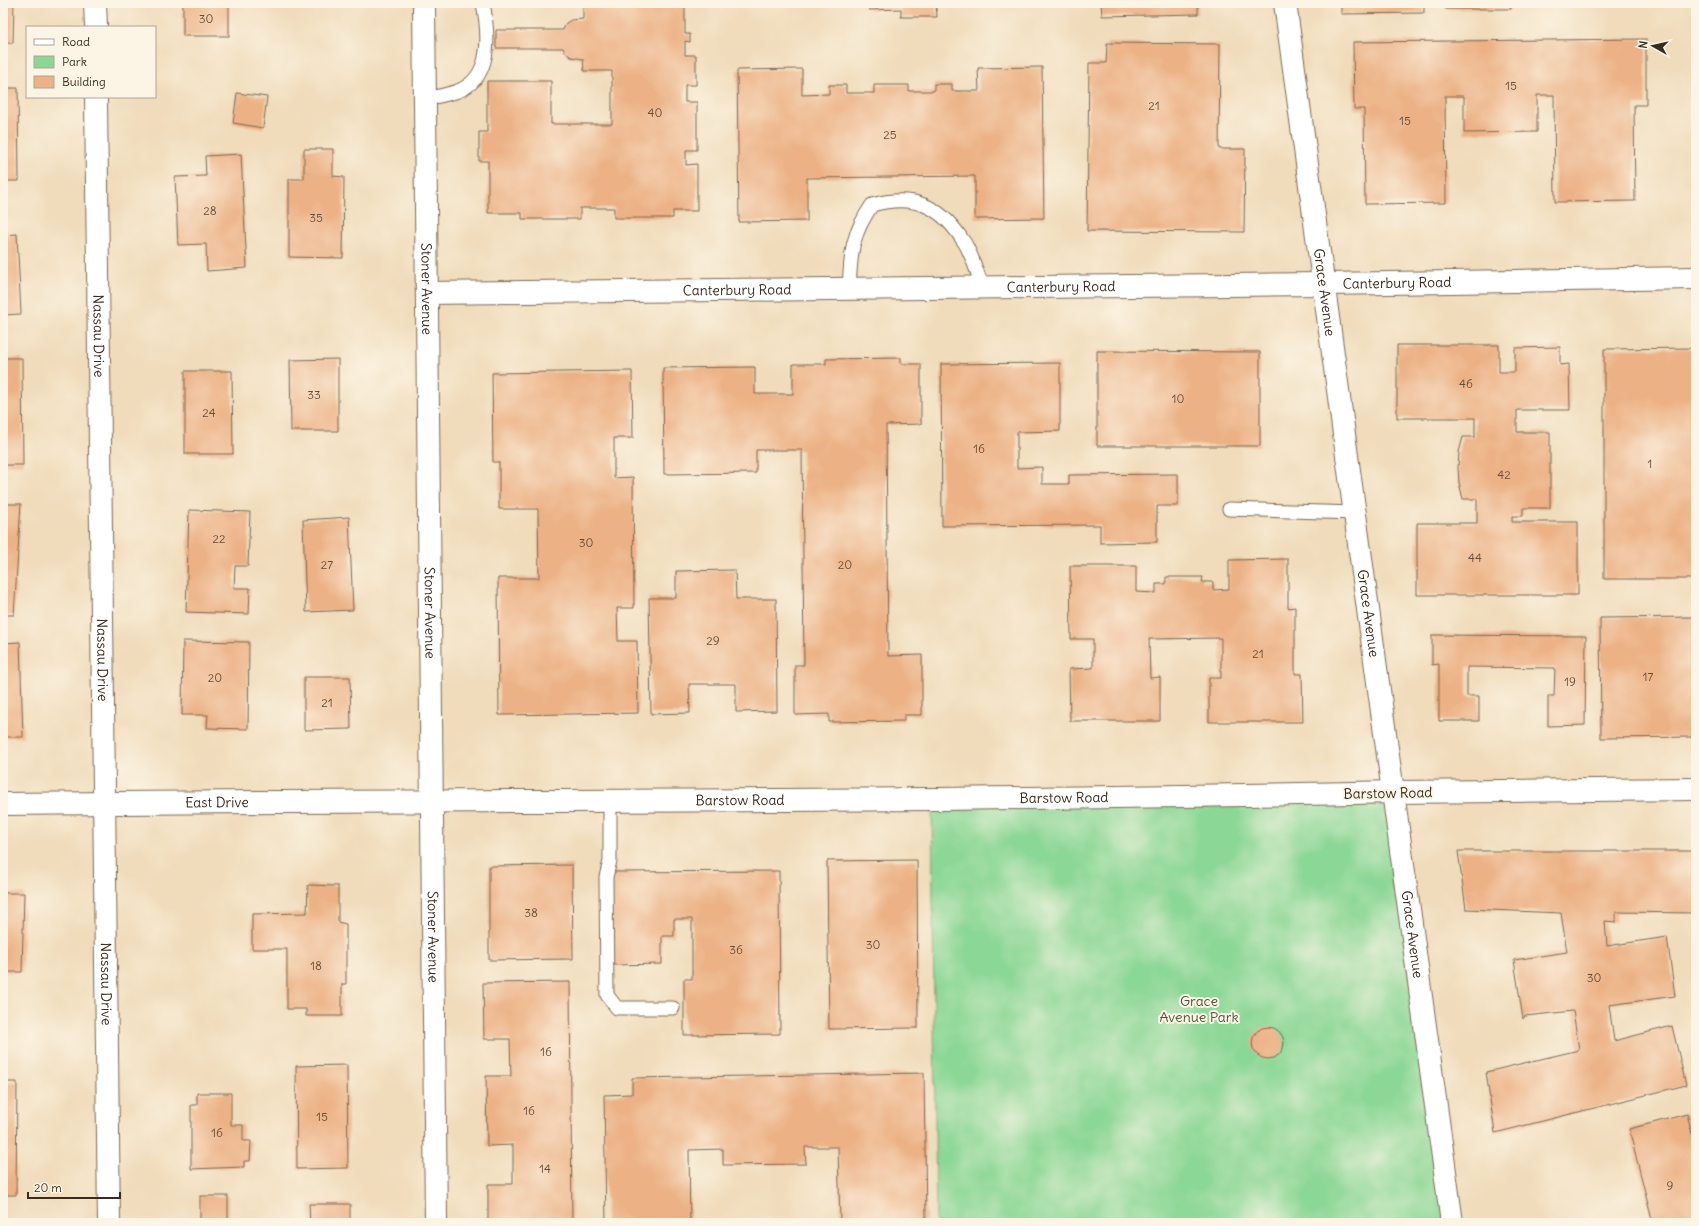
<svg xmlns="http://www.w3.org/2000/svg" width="1699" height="1226" font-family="Delius,sans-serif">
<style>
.green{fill:#8bd795;stroke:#63805a}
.building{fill:#ecb184}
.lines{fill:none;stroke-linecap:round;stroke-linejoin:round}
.service-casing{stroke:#7a6855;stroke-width:15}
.minor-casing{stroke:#7a6855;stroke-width:24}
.tertiary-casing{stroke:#7a6855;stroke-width:24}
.service{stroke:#fff;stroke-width:13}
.minor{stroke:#fff;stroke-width:22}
.tertiary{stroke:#fff;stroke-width:22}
.labels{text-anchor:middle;stroke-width:4;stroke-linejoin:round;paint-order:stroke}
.number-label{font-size:12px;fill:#674c38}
.street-label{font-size:14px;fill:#3b2a1e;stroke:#fcf5e5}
.park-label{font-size:14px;fill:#4f553c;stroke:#fcf5e5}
</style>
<rect width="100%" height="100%" fill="#fcf5e5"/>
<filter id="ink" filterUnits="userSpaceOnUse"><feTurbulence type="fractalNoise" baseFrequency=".025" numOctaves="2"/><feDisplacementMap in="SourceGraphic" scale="8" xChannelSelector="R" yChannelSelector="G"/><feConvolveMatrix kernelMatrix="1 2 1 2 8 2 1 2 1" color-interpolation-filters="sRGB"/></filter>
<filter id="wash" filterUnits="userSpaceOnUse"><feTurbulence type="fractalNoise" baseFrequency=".012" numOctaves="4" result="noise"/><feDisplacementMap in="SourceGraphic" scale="16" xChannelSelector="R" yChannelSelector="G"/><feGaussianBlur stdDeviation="0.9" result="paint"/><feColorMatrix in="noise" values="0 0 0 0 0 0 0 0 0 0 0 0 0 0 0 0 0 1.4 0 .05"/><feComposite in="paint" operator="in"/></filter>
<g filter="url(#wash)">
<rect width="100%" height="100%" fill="#f0dbba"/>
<!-- green -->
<path class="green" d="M 1394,792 L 1452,1223 L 936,1223 L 932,798 Z"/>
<g id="blocks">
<!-- building -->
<g class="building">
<path d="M 3,3 L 14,3 L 13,43 L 3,43 Z"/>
<rect x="183" y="3" width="46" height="33"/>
<path d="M 583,3 L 685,3 L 685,34 L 690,34 L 690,42 L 685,41 L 685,55 L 696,55 L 696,85 L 685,85 L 685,102 L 697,102 L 697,150 L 686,150 L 686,165 L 697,164 L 697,211 L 673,211 L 673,218 L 614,218 L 614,208 L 580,208 L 580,219 L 522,219 L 522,213 L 488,213 L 488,161 L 479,161 L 479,132 L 487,132 L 487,81 L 551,81 L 551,124 L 612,124 L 612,71 L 584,71 L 583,59 L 571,57 L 566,53 L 563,48 L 496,48 L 496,30 L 563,30 L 566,23 L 571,20 L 583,19 Z"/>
<path d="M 869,3 L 936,3 L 937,17 L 901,17 L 901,9 L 869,10 Z"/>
<path d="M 1101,3 L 1198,3 L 1198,14 L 1102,16 Z"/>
<path d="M 1341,3 L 1424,3 L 1424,13 L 1341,14 Z"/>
<rect x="1446" y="3" width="65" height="6"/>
<path d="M 1646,39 L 1646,105 L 1634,105 L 1635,201 L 1555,202 L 1554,95 L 1537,95 L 1537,132 L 1464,133 L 1464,96 L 1445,96 L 1446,203 L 1365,204 L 1364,109 L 1354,109 L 1353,42 Z"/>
<path d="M 1107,43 L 1220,44 L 1219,149 L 1245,149 L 1244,232 L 1087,231 L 1089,63 L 1106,63 Z"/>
<path d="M 1042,67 L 1044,218 L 975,219 L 975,176 L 807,178 L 807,221 L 739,222 L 737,70 L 802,69 L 802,95 L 829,94 L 829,85 L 846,85 L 846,93 L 874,93 L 874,85 L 909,85 L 909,91 L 934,91 L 934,84 L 952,84 L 952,91 L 979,91 L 978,68 Z"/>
<path d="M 3,88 L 18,88 L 19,181 L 3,181 Z"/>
<path d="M 237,93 L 267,97 L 263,128 L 233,123 Z"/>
<path d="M 304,149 L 333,149 L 333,176 L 344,177 L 343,258 L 289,257 L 289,179 L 304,179 Z"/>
<path d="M 241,154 L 247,268 L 207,271 L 206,244 L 178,245 L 175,177 L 206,176 L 205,156 Z"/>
<path d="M 17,234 L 21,314 L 3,315 L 3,235 Z"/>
<path d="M 1397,345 L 1499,345 L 1499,372 L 1515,372 L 1515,348 L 1560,347 L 1560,365 L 1569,364 L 1570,410 L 1517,410 L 1517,432 L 1550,432 L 1550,508 L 1523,508 L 1523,516 L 1512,516 L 1512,522 L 1578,522 L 1578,595 L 1417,595 L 1417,523 L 1477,523 L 1477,499 L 1463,499 L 1459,483 L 1458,468 L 1459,452 L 1463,437 L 1475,437 L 1475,418 L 1397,418 Z"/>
<path d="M 1696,348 L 1696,579 L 1604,579 L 1604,349 Z"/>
<path d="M 1097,351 L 1260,352 L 1260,446 L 1097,446 Z"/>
<path d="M 3,358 L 22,358 L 23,465 L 3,465 Z"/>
<path d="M 901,358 L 901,364 L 921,364 L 921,424 L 886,425 L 888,656 L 922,655 L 922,715 L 904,715 L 904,721 L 829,722 L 829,714 L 795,715 L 795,665 L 804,665 L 802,450 L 756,450 L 756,473 L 664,474 L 663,368 L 755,367 L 755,394 L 793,394 L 793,364 L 826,364 L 826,359 Z"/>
<path d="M 338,359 L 338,431 L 291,431 L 290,360 Z"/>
<path d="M 1060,363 L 1060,431 L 1017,432 L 1017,468 L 1042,467 L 1042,484 L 1069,484 L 1069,475 L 1178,474 L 1178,506 L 1157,506 L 1157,542 L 1100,543 L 1100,525 L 942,526 L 941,364 Z"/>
<path d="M 185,371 L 232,371 L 233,454 L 185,454 Z"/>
<path d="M 632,371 L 633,438 L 614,438 L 614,478 L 633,477 L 634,608 L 617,608 L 618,641 L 637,641 L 638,713 L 499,715 L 498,578 L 539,578 L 538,509 L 499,509 L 499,462 L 493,462 L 492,373 Z"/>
<path d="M 3,504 L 21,504 L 14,615 L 3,615 Z"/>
<path d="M 189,510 L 250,512 L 248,566 L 235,566 L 234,588 L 250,588 L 249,614 L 186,612 Z"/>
<path d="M 349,517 L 353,610 L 306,612 L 303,520 Z"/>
<path d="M 1288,559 L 1288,608 L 1295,607 L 1295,674 L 1302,674 L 1303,722 L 1209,722 L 1209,678 L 1221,678 L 1221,638 L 1149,639 L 1150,678 L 1160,677 L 1160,721 L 1070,721 L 1069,669 L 1093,668 L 1093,639 L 1071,639 L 1070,566 L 1136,566 L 1136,592 L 1156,593 L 1156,584 L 1166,584 L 1166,577 L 1203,577 L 1202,582 L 1213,582 L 1213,590 L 1229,589 L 1229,560 Z"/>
<path d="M 735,570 L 736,599 L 776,599 L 777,711 L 736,712 L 736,684 L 689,684 L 690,713 L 651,714 L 649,598 L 676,598 L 676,571 Z"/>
<path d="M 1696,617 L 1696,737 L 1601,738 L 1600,618 Z"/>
<path d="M 1432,635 L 1586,636 L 1585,725 L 1548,726 L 1548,696 L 1554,696 L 1555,668 L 1467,667 L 1467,696 L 1479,696 L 1479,721 L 1439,721 L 1439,664 L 1432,665 Z"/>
<path d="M 183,641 L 249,642 L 248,729 L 207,728 L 208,715 L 182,715 Z"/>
<path d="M 20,642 L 23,737 L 3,737 L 3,643 Z"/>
<path d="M 304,677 L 350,677 L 351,729 L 304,730 Z"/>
<path d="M 1458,851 L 1696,851 L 1696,913 L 1616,912 L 1616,922 L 1605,921 L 1607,946 L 1667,937 L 1675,996 L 1609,1005 L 1614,1041 L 1672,1026 L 1686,1085 L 1495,1133 L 1486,1072 L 1579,1050 L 1573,1011 L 1525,1016 L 1523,1019 L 1514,960 L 1567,952 L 1561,913 L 1466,909 Z"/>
<path d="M 917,860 L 918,1028 L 829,1029 L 827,861 Z"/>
<path d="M 572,865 L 573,959 L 489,960 L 489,866 Z"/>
<path d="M 779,871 L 780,1034 L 684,1035 L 684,979 L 692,979 L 692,919 L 674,919 L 674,936 L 662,936 L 662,964 L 613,965 L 612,872 Z"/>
<path d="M 308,885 L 338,886 L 338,922 L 346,924 L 346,984 L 342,984 L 342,1016 L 306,1016 L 306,1009 L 287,1009 L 287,949 L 252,949 L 252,914 L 307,913 Z"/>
<path d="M 3,893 L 24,893 L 22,972 L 3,972 Z"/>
<path d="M 570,982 L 572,1223 L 488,1223 L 488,1184 L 513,1184 L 513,1145 L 487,1146 L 486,1076 L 511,1076 L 510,1039 L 484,1039 L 483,983 Z"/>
<circle cx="1268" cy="1043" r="16"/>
<path d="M 347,1065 L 348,1168 L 297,1169 L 296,1066 Z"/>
<path d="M 924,1073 L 926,1222 L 840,1223 L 838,1147 L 805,1147 L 806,1164 L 723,1165 L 723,1149 L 689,1150 L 690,1223 L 606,1223 L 604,1095 L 632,1094 L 632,1078 Z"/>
<path d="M 3,1082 L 17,1082 L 16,1195 L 3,1195 Z"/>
<path d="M 197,1093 L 231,1093 L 231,1125 L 243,1125 L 243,1141 L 251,1141 L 250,1161 L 244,1161 L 244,1167 L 191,1169 L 191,1105 L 197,1105 Z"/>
<path d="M 1687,1114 L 1696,1149 L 1696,1223 L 1653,1223 L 1629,1129 Z"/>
<rect x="200" y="1196" width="28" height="27"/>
<path d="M 309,1204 L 350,1204 L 350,1223 L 310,1223 Z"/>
</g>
</g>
</g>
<g filter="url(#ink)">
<use href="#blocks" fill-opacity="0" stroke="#7a6855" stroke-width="1"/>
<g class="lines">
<defs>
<g id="service">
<path d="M 425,99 C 435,97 445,95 455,92 C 493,80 489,35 483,3"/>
<path d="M 849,289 C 851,252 851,236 872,205 C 912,194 939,204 962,239 C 972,252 976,272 983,287"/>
<path d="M 1229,509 L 1356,513"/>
<path d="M 610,802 L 610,861 L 606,877 L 607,995 L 617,1008 L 673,1008"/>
</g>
<g id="minor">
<path d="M 95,3 L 96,27"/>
<path id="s1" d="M 424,3 L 436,1223"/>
<path id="s2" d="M 96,97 L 109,1223"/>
<path id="s3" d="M 427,293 L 1325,284 L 1696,278"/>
<path id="s4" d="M 3,804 C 467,799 931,803 1394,792"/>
</g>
<g id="tertiary">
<path id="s5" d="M 1285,3 L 1452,1223"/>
<path d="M 1394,792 L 1696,789"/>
</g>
</defs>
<!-- service casing -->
<use href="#service" class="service-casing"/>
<!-- minor casing -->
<use href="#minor" class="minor-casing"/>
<!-- tertiary casing -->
<use href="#tertiary" class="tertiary-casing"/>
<!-- service -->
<use href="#service" class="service"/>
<!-- minor -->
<use href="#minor" class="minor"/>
<!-- tertiary -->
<use href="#tertiary" class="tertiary"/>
</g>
</g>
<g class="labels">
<!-- number labels -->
<g class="number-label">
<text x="206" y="23">30</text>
<text x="1511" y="90">15</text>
<text x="1154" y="110">21</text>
<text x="655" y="117">40</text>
<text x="1405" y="125">15</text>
<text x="890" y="139">25</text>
<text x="210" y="215">28</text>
<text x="316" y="222">35</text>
<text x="1466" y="388">46</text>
<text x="314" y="399">33</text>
<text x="1178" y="403">10</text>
<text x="209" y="417">24</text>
<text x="979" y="453">16</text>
<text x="1650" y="468">1</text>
<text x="1504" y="479">42</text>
<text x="219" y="543">22</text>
<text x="586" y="547">30</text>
<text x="1475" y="562">44</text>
<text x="327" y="569">27</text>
<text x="845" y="569">20</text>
<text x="713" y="645">29</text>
<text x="1258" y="658">21</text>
<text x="1648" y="681">17</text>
<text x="215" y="682">20</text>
<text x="1570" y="686">19</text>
<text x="327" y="707">21</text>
<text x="531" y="917">38</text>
<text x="873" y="949">30</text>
<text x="736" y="954">36</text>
<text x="316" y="970">18</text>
<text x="1594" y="982">30</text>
<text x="546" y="1056">16</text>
<text x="529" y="1115">16</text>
<text x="322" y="1121">15</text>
<text x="217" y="1137">16</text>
<text x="545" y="1173">14</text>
<text x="1670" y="1190">9</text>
</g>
<!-- street labels -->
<g class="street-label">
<text dy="5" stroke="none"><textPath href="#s3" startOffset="970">Canterbury Road</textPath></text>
<text dy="5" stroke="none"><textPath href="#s3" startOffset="634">Canterbury Road</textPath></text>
<text dy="5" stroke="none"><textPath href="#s1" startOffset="286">Stoner Avenue</textPath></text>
<text dy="5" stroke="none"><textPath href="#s3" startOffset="310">Canterbury Road</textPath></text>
<text dy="5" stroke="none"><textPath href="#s5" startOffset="292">Grace Avenue</textPath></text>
<text dy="5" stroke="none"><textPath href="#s2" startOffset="239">Nassau Drive</textPath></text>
<text dy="5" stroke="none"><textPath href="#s1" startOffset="610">Stoner Avenue</textPath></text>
<text dy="5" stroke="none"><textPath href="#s5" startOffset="616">Grace Avenue</textPath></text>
<text dy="5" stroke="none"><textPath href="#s2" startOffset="563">Nassau Drive</textPath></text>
<text transform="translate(1388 793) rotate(-1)" y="5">Barstow Road</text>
<text dy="5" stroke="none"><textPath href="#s4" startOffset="1061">Barstow Road</textPath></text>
<text dy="5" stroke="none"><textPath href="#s4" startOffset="737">Barstow Road</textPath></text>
<text dy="5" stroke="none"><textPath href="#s4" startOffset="214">East Drive</textPath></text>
<text dy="5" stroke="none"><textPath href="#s5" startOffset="940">Grace Avenue</textPath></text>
<text dy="5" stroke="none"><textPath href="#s1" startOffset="934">Stoner Avenue</textPath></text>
<text dy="5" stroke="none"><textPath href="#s2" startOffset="887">Nassau Drive</textPath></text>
</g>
<!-- park labels -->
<g class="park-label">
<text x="1199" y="1006">Grace<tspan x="1199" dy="16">Avenue Park</tspan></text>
</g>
</g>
<!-- margin -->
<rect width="1699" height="1226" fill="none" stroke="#fcf5e5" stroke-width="16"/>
<!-- legend -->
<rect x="26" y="26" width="130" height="72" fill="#fcf5e5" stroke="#afa495"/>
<rect x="34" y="39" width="20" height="6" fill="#ffffff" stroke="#afa495"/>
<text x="62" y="46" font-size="12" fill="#3b2a1e">Road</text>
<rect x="34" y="56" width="20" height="12" fill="#8bd795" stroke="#afa495"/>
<text x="62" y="66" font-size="12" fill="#3b2a1e">Park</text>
<rect x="34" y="76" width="20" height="12" fill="#ecb184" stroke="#afa495"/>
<text x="62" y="86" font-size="12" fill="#3b2a1e">Building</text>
<!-- north arrow -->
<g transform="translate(1653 46) rotate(278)" stroke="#fcf5e5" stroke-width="3" paint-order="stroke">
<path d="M0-3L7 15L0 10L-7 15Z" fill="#3b2a1e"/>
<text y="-6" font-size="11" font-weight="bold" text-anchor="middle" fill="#3b2a1e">N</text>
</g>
<!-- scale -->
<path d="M28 1192v6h92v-6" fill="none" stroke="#3b2a1e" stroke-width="2"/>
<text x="34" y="1192" font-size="12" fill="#3b2a1e" stroke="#fcf5e5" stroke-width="3" paint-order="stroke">20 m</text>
</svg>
